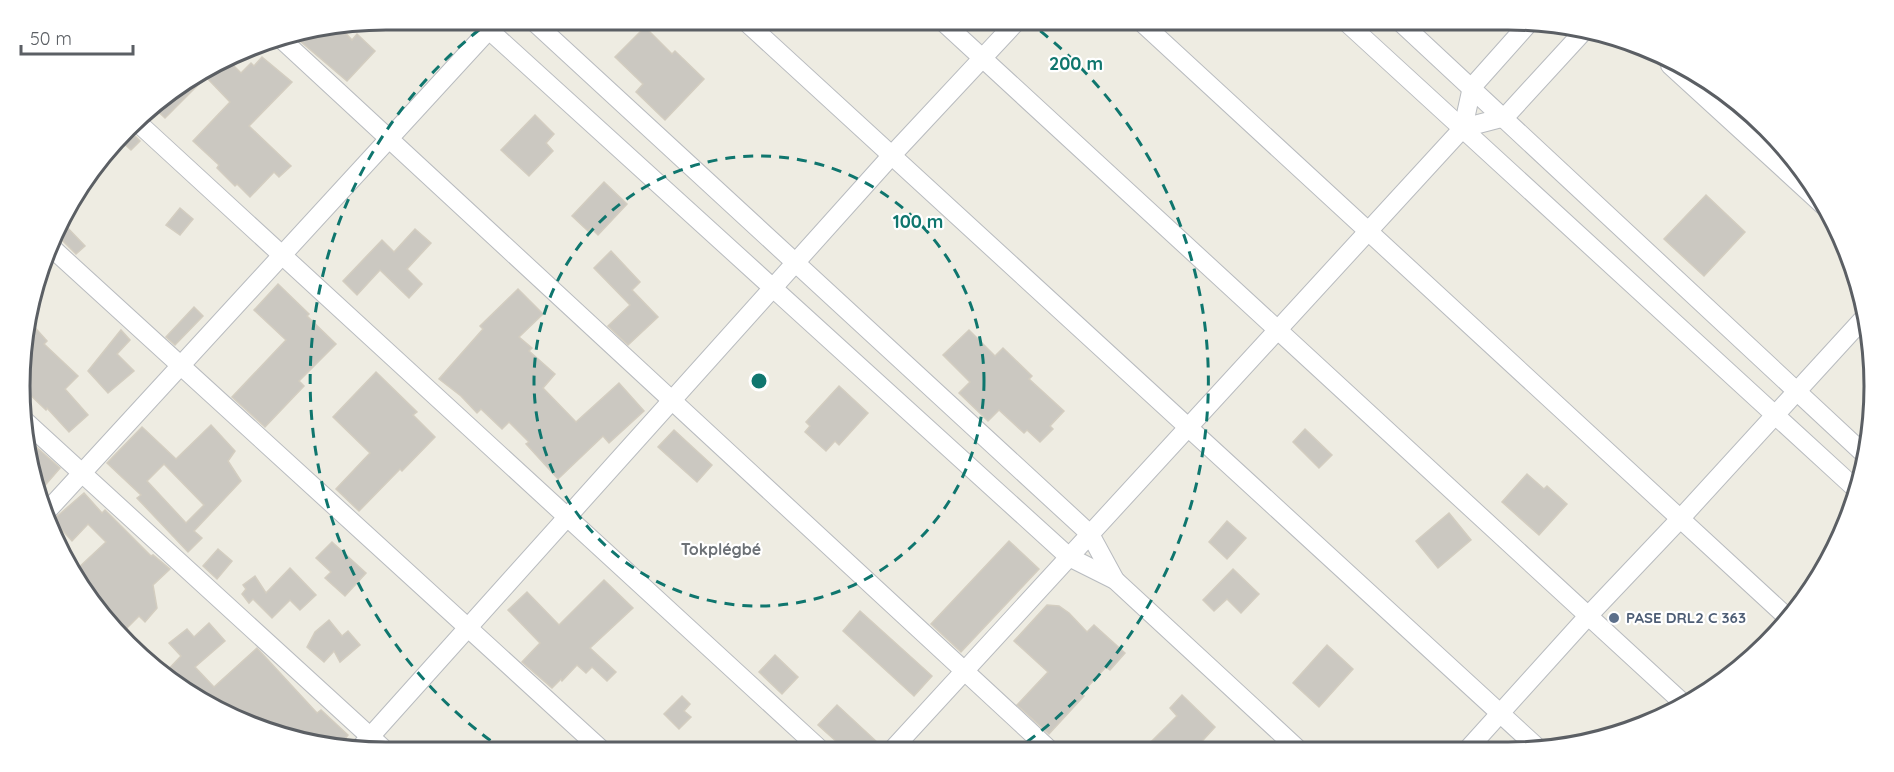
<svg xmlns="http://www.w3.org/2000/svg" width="1894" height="772" font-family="Quicksand,sans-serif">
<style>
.building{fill:#cbc8c1;stroke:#d3cdc0;stroke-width:1.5;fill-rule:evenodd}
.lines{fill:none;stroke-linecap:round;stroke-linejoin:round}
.minor-casing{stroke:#b8bbbf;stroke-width:20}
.minor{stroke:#fff;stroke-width:18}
.ring{fill:none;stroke:#0f766e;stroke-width:3;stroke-dasharray:10 8}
.service-dot{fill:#5c6f8a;stroke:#fff;stroke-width:2}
.labels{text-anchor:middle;stroke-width:4.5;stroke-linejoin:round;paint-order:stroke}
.service-label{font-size:15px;font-weight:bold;fill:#4e5e75;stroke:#fff;text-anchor:start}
.neighbourhood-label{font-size:16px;font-weight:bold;fill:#6c7176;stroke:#fff}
.rim{fill:none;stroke:#5b5f64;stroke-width:3}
.centre{fill:#0f766e;stroke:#fff;stroke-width:3}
.ring-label{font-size:18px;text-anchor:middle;font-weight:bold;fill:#0f766e;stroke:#fff;stroke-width:4.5;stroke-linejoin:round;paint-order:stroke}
</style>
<rect width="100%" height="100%" fill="#eeece2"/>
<!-- building -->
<g class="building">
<path d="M 340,27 L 352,40 L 357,34 L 375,51 L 347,81 L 293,35 Z"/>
<path d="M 645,27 L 672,54 L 675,51 L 704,79 L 665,120 L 636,92 L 643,84 L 615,57 Z"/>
<path d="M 262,57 L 292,82 L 249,126 L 291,166 L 279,177 L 274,172 L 250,197 L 237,184 L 235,186 L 217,168 L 219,165 L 193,141 L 230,102 L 205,76 L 219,67 L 222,70 L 230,62 L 241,73 L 251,63 L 254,66 Z"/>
<path d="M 199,79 L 201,82 L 165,118 L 152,106 Z"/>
<path d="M 535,115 L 554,134 L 546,143 L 553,151 L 529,176 L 501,150 Z"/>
<path d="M 129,130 L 140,141 L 131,150 L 120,140 Z"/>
<path d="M 604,182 L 627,204 L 598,235 L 591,228 L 588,231 L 572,216 Z"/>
<path d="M 1706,195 L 1745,232 L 1704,276 L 1664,239 Z"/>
<path d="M 180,208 L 193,219 L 180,235 L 166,225 Z"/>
<path d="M 62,222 L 85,246 L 76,254 L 57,235 Z"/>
<path d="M 415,229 L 431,243 L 407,269 L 422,284 L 409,298 L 380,270 L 357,295 L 343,281 L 382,240 L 394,252 Z"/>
<path d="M 611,251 L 640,282 L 632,290 L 658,317 L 628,345 L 608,326 L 630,305 L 594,268 Z"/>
<path d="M 278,284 L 309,314 L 307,316 L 336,344 L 299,381 L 304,386 L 265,427 L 232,397 L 286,340 L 254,310 Z"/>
<path d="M 518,289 L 543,314 L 519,337 L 532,348 L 529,351 L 555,374 L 543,388 L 576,422 L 619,383 L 644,411 L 609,443 L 603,436 L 558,479 L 526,444 L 529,442 L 509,422 L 502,429 L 481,409 L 477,413 L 461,396 L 439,379 L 483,329 L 480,326 Z"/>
<path d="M 194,307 L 203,316 L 175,345 L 166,337 Z"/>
<path d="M 29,321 L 47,341 L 44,344 L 78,376 L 65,389 L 88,415 L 69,432 L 47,408 L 46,410 L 24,389 L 23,338 Z"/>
<path d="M 121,330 L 130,340 L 117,354 L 134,371 L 108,393 L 88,371 Z"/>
<path d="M 969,330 L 995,356 L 1003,348 L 1032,376 L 1029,379 L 1064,411 L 1050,426 L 1053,429 L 1040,442 L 1027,430 L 1024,433 L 999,410 L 988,421 L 959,393 L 970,382 L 943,355 Z"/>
<path d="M 376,372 L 417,412 L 413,415 L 435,437 L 402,471 L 400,469 L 359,511 L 336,489 L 370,453 L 333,417 Z"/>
<path d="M 839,386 L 868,413 L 839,445 L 835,441 L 826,451 L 805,432 L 810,426 L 806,422 Z"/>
<path d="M 211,425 L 235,451 L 228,461 L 241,481 L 194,531 L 202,538 L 188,552 L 137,498 L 141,495 L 107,463 L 142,427 L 176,459 ZM 164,464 L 204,505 L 186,523 L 147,481 Z"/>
<path d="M 1305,429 L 1332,455 L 1319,468 L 1293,442 Z"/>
<path d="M 674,430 L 712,465 L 697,482 L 658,447 Z"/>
<path d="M 26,438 L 60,468 L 40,491 L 27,458 Z"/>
<path d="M 1527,474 L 1544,489 L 1547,486 L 1567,504 L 1539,535 L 1502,502 Z"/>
<path d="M 84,493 L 102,513 L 105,510 L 151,556 L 153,555 L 170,569 L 153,585 L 157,608 L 145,622 L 139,616 L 122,633 L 81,589 L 74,572 L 106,542 L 88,524 L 72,541 L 53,520 Z"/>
<path d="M 1449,513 L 1471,540 L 1438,568 L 1416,541 Z"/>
<path d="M 1227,521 L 1246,538 L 1227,559 L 1209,542 Z"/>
<path d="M 1009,541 L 1039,569 L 961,652 L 931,624 Z"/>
<path d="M 332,542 L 366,573 L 345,596 L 325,578 L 331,572 L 316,558 Z"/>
<path d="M 218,549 L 232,561 L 217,579 L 203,566 Z"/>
<path d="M 290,568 L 316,595 L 300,610 L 290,600 L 272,618 L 253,599 L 249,603 L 242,594 L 246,589 L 243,585 L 255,576 L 266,593 Z"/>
<path d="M 1233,569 L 1259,594 L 1241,613 L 1227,599 L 1214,611 L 1203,600 Z"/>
<path d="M 604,580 L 633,608 L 590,648 L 616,672 L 607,681 L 592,667 L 586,673 L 577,665 L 562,681 L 561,679 L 552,688 L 522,662 L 540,643 L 508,610 L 527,592 L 559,625 Z"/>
<path d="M 1047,605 L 1059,606 L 1069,613 L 1087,632 L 1094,625 L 1125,653 L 1110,670 L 1106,667 L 1081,694 L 1084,696 L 1049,734 L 1017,705 L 1048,672 L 1014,641 Z"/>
<path d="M 860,611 L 932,676 L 914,696 L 843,631 Z"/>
<path d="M 329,620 L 342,636 L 348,631 L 360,645 L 340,662 L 334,651 L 324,662 L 307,647 L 315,632 Z"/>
<path d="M 209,623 L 225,641 L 195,667 L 214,687 L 257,648 L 317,713 L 321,710 L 348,735 L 340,745 L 269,733 L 258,728 L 244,712 L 239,717 L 189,691 L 177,680 L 174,683 L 163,677 L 162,676 L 181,656 L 169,643 L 187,629 L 194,637 Z"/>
<path d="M 1327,645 L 1353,669 L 1319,707 L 1293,683 Z"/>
<path d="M 775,655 L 798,677 L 782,694 L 759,672 Z"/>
<path d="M 1182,695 L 1215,727 L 1194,750 L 1159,750 L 1150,743 L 1177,716 L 1170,708 Z"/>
<path d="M 682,696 L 690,704 L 684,711 L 691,717 L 679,729 L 664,714 Z"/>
<path d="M 837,705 L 878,743 L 871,751 L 847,751 L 818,725 Z"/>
</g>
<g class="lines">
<defs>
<g id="minor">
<path d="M 478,20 L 1069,557 L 1115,580 L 1299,750"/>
<path d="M 532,20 L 1090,534 L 1115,580"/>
<path d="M 744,20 L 1539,749"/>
<path d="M 941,20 L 1683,703"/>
<path d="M 1139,20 L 1788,618"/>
<path d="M 1344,20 L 1857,490"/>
<path d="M 1398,20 L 1862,452"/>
<path d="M 279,37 L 1051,751"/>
<path d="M 1670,65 L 1823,205"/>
<path d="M 136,121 L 822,751"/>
<path d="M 1463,128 L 1505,117 L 1583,32"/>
<path d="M 53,249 L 604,752"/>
<path d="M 25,421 L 387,752"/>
<path d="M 48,510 L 498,20"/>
<path d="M 360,748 L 892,155 L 1018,20"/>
<path d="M 1467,750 L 1588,616 L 1680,519 L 1862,320"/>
<path d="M 891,751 L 1463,128 L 1472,87 L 1529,23"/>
</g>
</defs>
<!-- minor casing -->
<use href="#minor" class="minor-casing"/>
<!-- minor -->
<use href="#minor" class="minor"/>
</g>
<!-- distance rings -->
<g class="ring">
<circle cx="759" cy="381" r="225"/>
<path d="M505 751A449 449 0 0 1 492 20M1026 20A449 449 0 0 1 1017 749"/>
</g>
<!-- markers -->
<circle class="service-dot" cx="1614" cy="618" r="6"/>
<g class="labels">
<!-- service labels -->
<g class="service-label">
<text x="1626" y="623">PASE DRL2 C 363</text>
</g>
<!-- neighbourhood labels -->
<g class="neighbourhood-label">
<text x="721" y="555">Tokplégbé</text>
</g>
</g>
<!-- crop -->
<path d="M0 0H1894V772H0ZM386 30H1508A356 356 0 0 1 1864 386V386A356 356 0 0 1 1508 742H386A356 356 0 0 1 30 386V386A356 356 0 0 1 386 30Z" fill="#fff" fill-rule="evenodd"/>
<path class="rim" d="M386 30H1508A356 356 0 0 1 1864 386V386A356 356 0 0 1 1508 742H386A356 356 0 0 1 30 386V386A356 356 0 0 1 386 30Z"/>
<circle cx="759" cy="381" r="9" class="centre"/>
<g class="ring-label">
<text x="1076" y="70">200 m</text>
<text x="918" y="228">100 m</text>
</g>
<!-- scale -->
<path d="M21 45v9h112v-9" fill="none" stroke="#5b5f64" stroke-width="3"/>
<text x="30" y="45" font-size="18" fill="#5b5f64" stroke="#ffffff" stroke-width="4.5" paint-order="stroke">50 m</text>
</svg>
